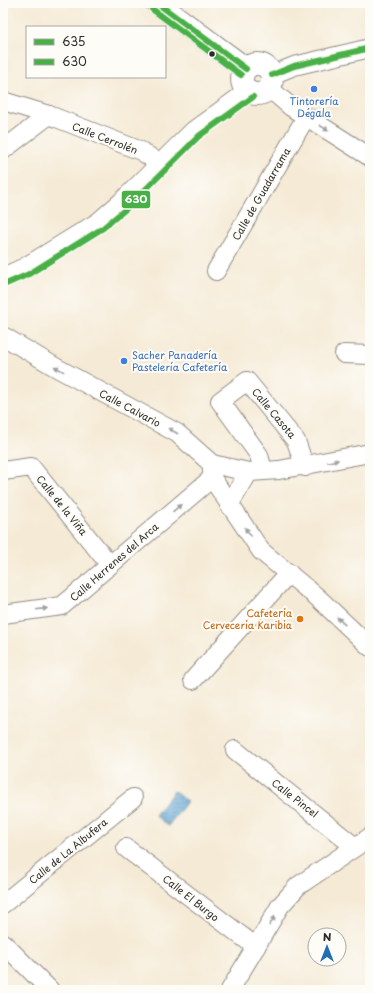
<svg xmlns="http://www.w3.org/2000/svg" width="373" height="993" font-family="'Playpen Sans',sans-serif">
<style>
.water{fill:url(#water-rules);stroke:#44677f}
.lines{fill:none;stroke-linecap:round;stroke-linejoin:round}
.street-casing{stroke:#908a80;stroke-width:20}
.secondary-casing{stroke:#908a80;stroke-width:24}
.street{stroke:#fff;stroke-width:18}
.secondary{stroke:#fff;stroke-width:22}
.bus-1-casing{stroke:#fdfcf7;stroke-width:9}
.bus-2-casing{stroke:#fdfcf7;stroke-width:9}
.bus-1{stroke:#48b046;stroke-width:6}
.bus-2{stroke:#48b046;stroke-width:6}
.oneway{fill:#a0a0a0}
.bus-dot{fill:#2b2b2b;stroke:#fdfcf7;stroke-width:1.5}
.shop-dot{fill:#3f7fe0;stroke:#fdfcf7;stroke-width:1.5}
.food-dot{fill:#e8710a;stroke:#fdfcf7;stroke-width:1.5}
.labels{text-anchor:middle;stroke-width:4;stroke-linejoin:round;paint-order:stroke}
.shop-label{font-size:10px;fill:#366cbe;stroke:#fdfcf7}
.street-label{font-size:10px;fill:#2b2b2b;stroke:#fdfcf7}
.food-label{font-size:10px;fill:#c56008;stroke:#fdfcf7;text-anchor:end}
.line-badge{stroke:#fdfcf7;stroke-width:1.5}
.badge-label{font-size:11px;text-anchor:middle;font-weight:bold;fill:#fff}
</style>
<defs>
<pattern id="water-rules" width="6" height="5" patternUnits="userSpaceOnUse"><rect width="6" height="5" fill="#5da3d3"/><path d="M0 2.5h6" fill="none" stroke="#4d85ab"/></pattern>
</defs>
<rect width="100%" height="100%" fill="#fdfcf7"/>
<filter id="ink" filterUnits="userSpaceOnUse"><feTurbulence type="fractalNoise" baseFrequency=".025" numOctaves="2"/><feDisplacementMap in="SourceGraphic" scale="8" xChannelSelector="R" yChannelSelector="G"/><feConvolveMatrix kernelMatrix="1 2 1 2 8 2 1 2 1" color-interpolation-filters="sRGB"/></filter>
<filter id="wash" filterUnits="userSpaceOnUse"><feTurbulence type="fractalNoise" baseFrequency=".012" numOctaves="4" result="noise"/><feDisplacementMap in="SourceGraphic" scale="16" xChannelSelector="R" yChannelSelector="G"/><feGaussianBlur stdDeviation="0.9" result="paint"/><feColorMatrix in="noise" values="0 0 0 0 0 0 0 0 0 0 0 0 0 0 0 0 0 1.4 0 .05"/><feComposite in="paint" operator="in"/></filter>
<g filter="url(#wash)">
<rect width="100%" height="100%" fill="#f5ead5"/>
<!-- water -->
<path class="water" d="M 174,791 L 187,802 L 168,826 L 155,815 Z"/>
</g>
<g filter="url(#ink)">
<g class="lines">
<defs>
<g id="street">
<path d="M 272,75 L 294,66 L 370,48"/>
<path d="M 270,89 L 291,107 L 370,157"/>
<path d="M 3,101 L 49,115 L 141,151 L 159,163"/>
<path d="M 3,150 L 49,115"/>
<path d="M 216,271 L 306,117"/>
<path d="M 3,277 L 25,267 L 98,222 L 121,202 L 194,130 L 248,91"/>
<path d="M 3,336 L 57,368 L 177,433 L 212,464 L 212,478 L 261,551 L 317,597 L 370,647"/>
<path d="M 344,354 L 370,355"/>
<path d="M 212,464 L 249,472 L 279,470 L 370,453"/>
<path d="M 3,471 L 31,467 L 110,565"/>
<path d="M 263,471 L 259,455 L 220,401 L 247,381 L 296,441 L 305,467"/>
<path d="M 229,505 L 249,472"/>
<path d="M 3,614 L 62,606 L 212,478"/>
<path d="M 193,680 L 289,573"/>
<path d="M 235,750 L 355,847"/>
<path d="M 126,848 L 256,947"/>
<path d="M 3,904 L 133,798"/>
<path d="M 3,943 L 50,990"/>
<path d="M 230,990 L 280,906 L 298,886 L 370,837"/>
</g>
<g id="secondary">
<path d="M 157,3 L 246,69"/>
<circle cx="257" cy="79" r="15"/>
</g>
</defs>
<!-- street casing -->
<use href="#street" class="street-casing"/>
<!-- secondary casing -->
<use href="#secondary" class="secondary-casing"/>
<!-- street -->
<use href="#street" class="street"/>
<!-- secondary -->
<use href="#secondary" class="secondary"/>
<defs>
<g id="bus-1">
<path d="M 157,3 L 246,69"/>
<path d="M 272,75 L 294,66 L 370,48"/>
</g>
<g id="bus-2">
<path d="M 152,9 L 241,75"/>
<path d="M 6,284 L 29,274 L 103,228 L 127,208 L 199,136 L 253,97"/>
</g>
</defs>
<!-- bus-1 casing -->
<use href="#bus-1" class="bus-1-casing"/>
<!-- bus-2 casing -->
<use href="#bus-2" class="bus-2-casing"/>
<!-- bus-1 -->
<use href="#bus-1" class="bus-1"/>
<!-- bus-2 -->
<use href="#bus-2" class="bus-2"/>
</g>
<!-- one-way arrows -->
<defs><path id="oneway-solid" d="M-6-.8H1V-3.2L6.5 0L1 3.2V.8H-6Z"/></defs>
<g class="oneway">
<use href="#oneway-solid" transform="translate(324 128) rotate(32)"/>
<use href="#oneway-solid" transform="translate(59 369) rotate(-151)"/>
<use href="#oneway-solid" transform="translate(173 431) rotate(-150)"/>
<use href="#oneway-solid" transform="translate(333 461) rotate(-12)"/>
<use href="#oneway-solid" transform="translate(177 508) rotate(-41)"/>
<use href="#oneway-solid" transform="translate(248 532) rotate(-125)"/>
<use href="#oneway-solid" transform="translate(42 609) rotate(-7)"/>
<use href="#oneway-solid" transform="translate(341 621) rotate(-137)"/>
<use href="#oneway-solid" transform="translate(272 921) rotate(-59)"/>
</g>
</g>
<!-- markers -->
<circle class="bus-dot" cx="212" cy="54" r="3.5"/>
<g class="shop-dot">
<circle cx="314" cy="89" r="4"/>
<circle cx="124" cy="361" r="4"/>
</g>
<circle class="food-dot" cx="300" cy="619" r="4"/>
<g class="labels">
<!-- shop labels -->
<g class="shop-label">
<text x="314" y="105">Tintorería<tspan x="314" dy="12">Dégala</tspan></text>
<text x="132" y="359" text-anchor="start">Sacher Panadería<tspan x="132" dy="12">Pastelería Cafetería</tspan></text>
</g>
<!-- street labels -->
<g class="street-label">
<text transform="translate(105 138) rotate(21)" y="4">Calle Cerrolén</text>
<text transform="translate(261 194) rotate(-60)" y="4">Calle de Guadarrama</text>
<text transform="translate(130 408) rotate(28)" y="4">Calle Calvario</text>
<text transform="translate(274 413) rotate(50)" y="4">Calle Casota</text>
<text transform="translate(62 505) rotate(51)" y="4">Calle de la Viña</text>
<text transform="translate(114 562) rotate(-41)" y="4">Calle Herrenes del Arca</text>
<text transform="translate(295 798) rotate(38)" y="4">Calle Pincel</text>
<text transform="translate(68 851) rotate(-39)" y="4">Calle de La Albufera</text>
<text transform="translate(191 898) rotate(38)" y="4">Calle El Burgo</text>
</g>
<!-- food labels -->
<g class="food-label">
<text x="292" y="617">Cafetería<tspan x="292" dy="12">Cervecería Karibia</tspan></text>
</g>
</g>
<rect class="line-badge" x="121" y="190" width="30" height="19" rx="4" fill="#48b046"/>
<g class="badge-label">
<text x="136" y="203">630</text>
</g>
<!-- margin -->
<rect width="373" height="993" fill="none" stroke="#fdfcf7" stroke-width="16"/>
<!-- legend -->
<rect x="26" y="26" width="140" height="52" fill="#fdfcf7" stroke="#a9a8a5"/>
<rect x="34" y="39" width="20" height="6" fill="#48b046" stroke="#a9a8a5"/>
<text x="62" y="46" font-size="12" fill="#2b2b2b">635</text>
<rect x="34" y="59" width="20" height="6" fill="#48b046" stroke="#a9a8a5"/>
<text x="62" y="66" font-size="12" fill="#2b2b2b">630</text>
<!-- north arrow -->
<g transform="translate(327 947)"><circle r="19" fill="#fdfcf7" stroke="#a9a8a5"/>
<path d="M0-3L7 15L0 10L-7 15Z" fill="#1f6fb2"/>
<text y="-6" font-size="11" font-weight="bold" text-anchor="middle" fill="#2b2b2b">N</text>
</g>
</svg>
